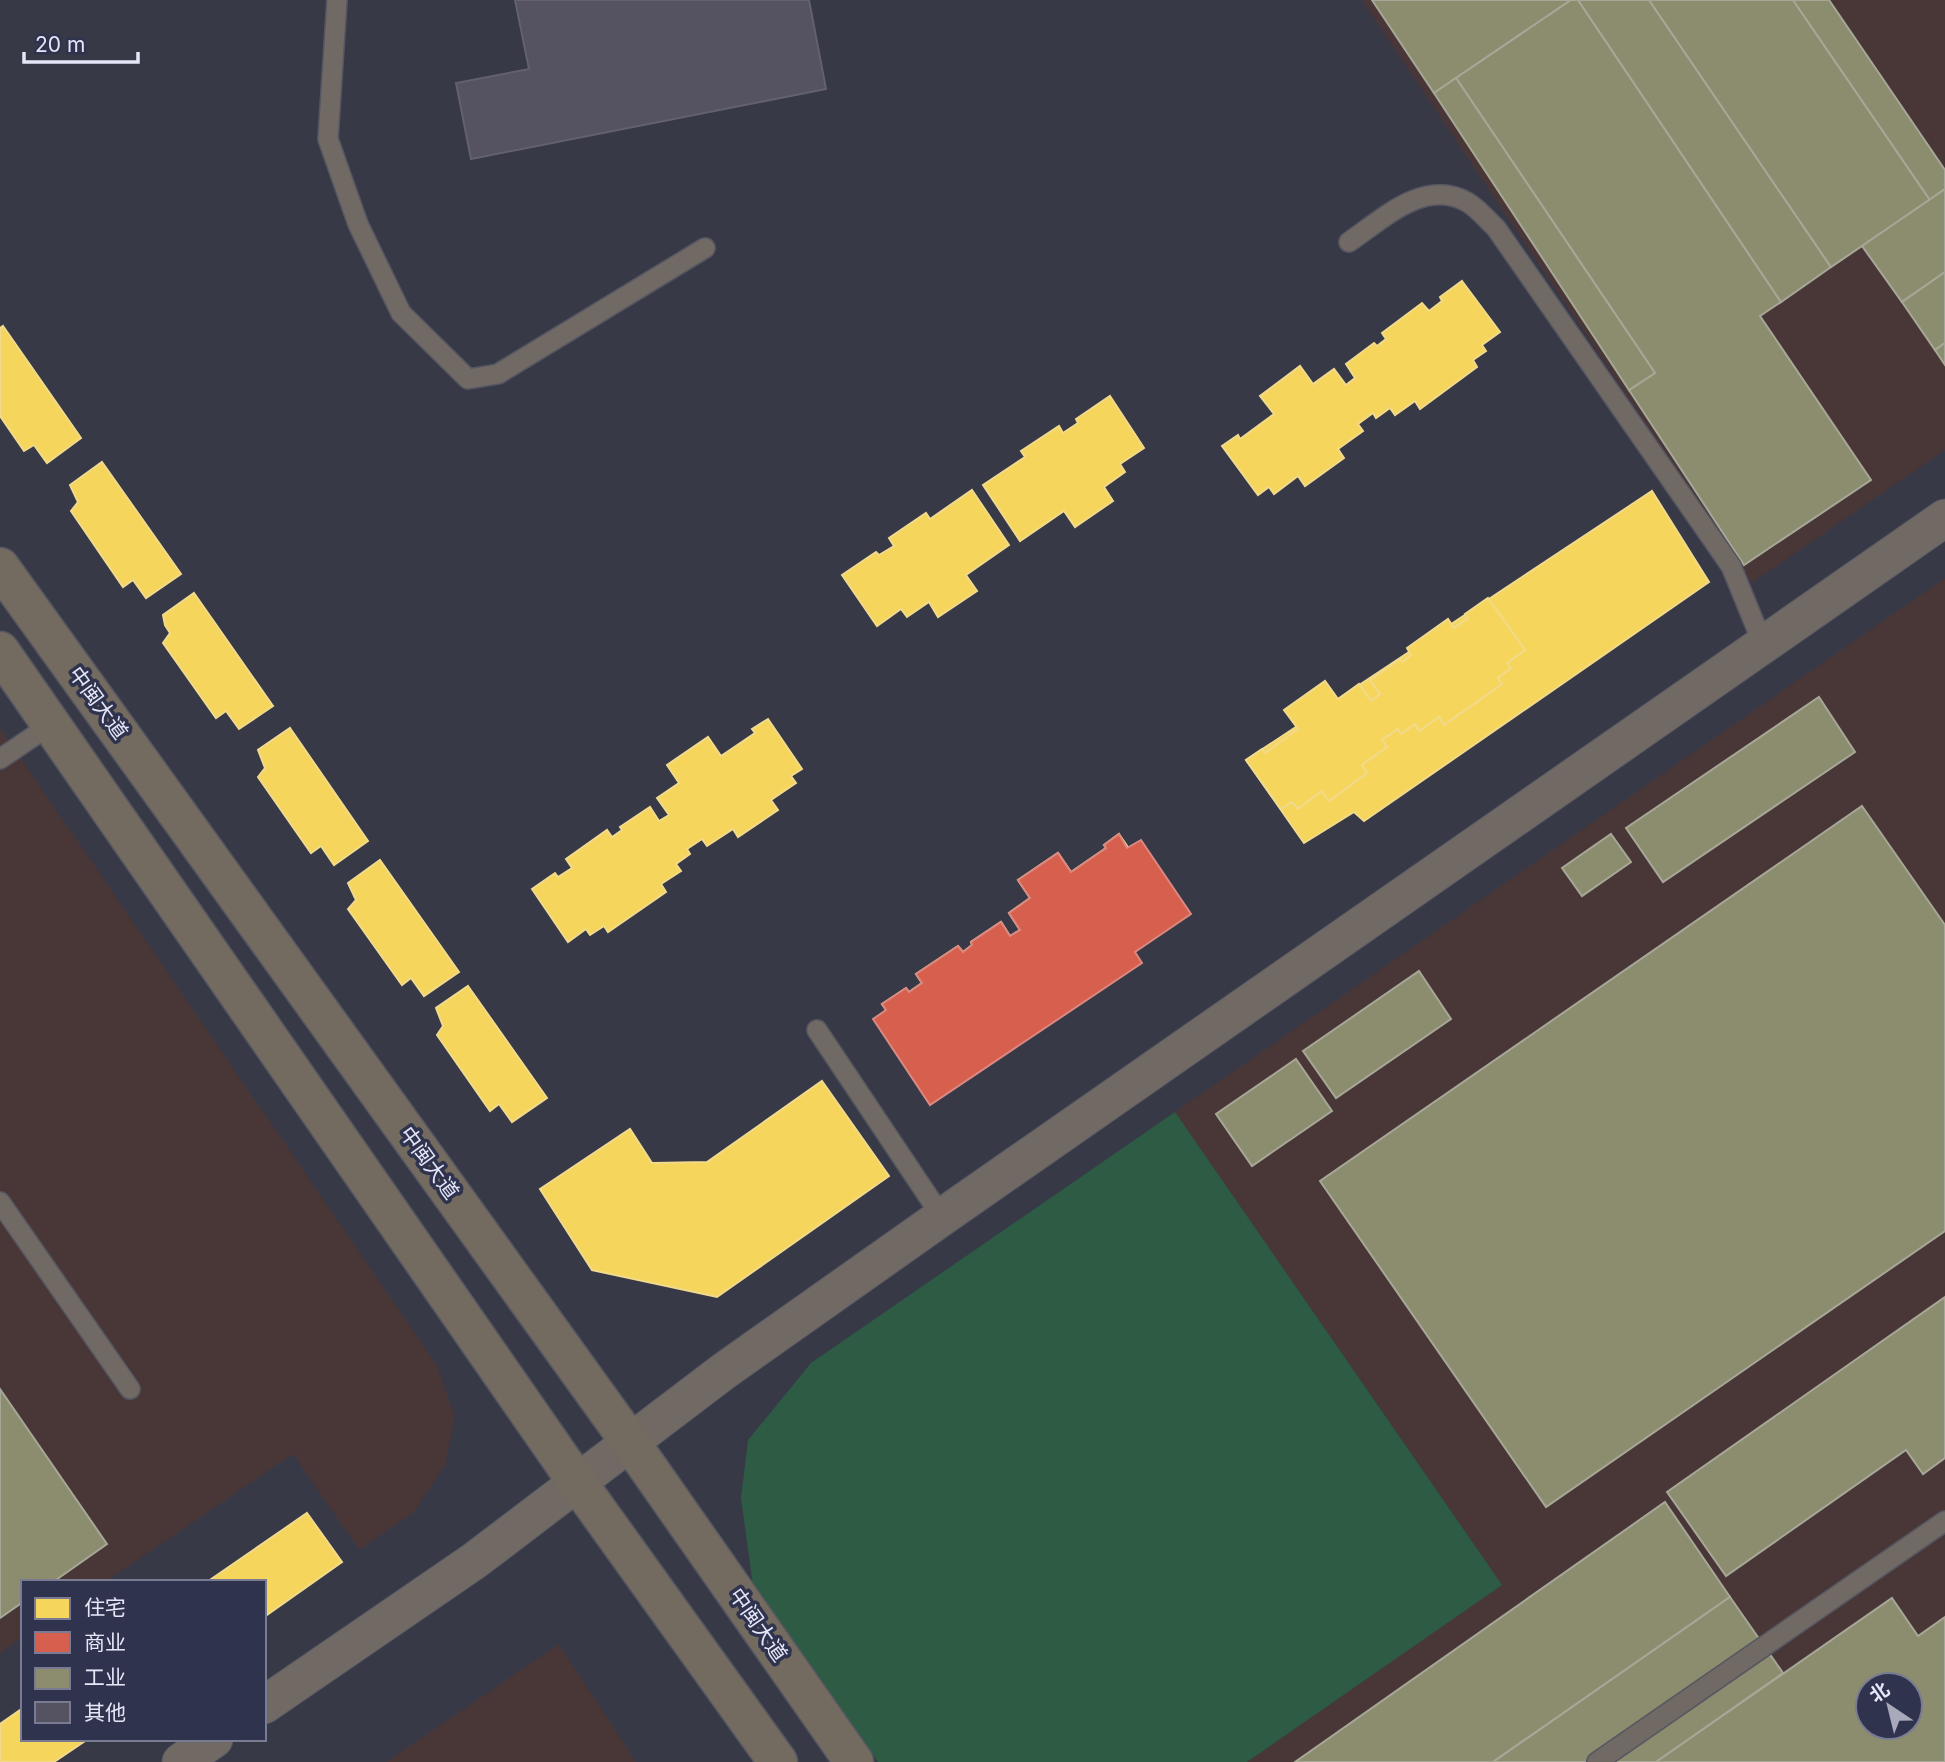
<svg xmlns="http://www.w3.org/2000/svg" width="1945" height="1762" font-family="Inter,'Noto Sans SC',sans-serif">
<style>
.industrial{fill:#493738;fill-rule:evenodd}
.green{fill:#2d5b44}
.homes{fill:#f6d55c;stroke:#f1da8b;stroke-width:2}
.shops{fill:#d6604d;stroke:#da8881;stroke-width:2}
.industry{fill:#8c8c6e;stroke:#a7a798;stroke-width:2;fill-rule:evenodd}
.building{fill:#555261;stroke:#63616d;stroke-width:2}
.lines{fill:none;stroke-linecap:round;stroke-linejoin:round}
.lane-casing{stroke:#555662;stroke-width:22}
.street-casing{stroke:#555662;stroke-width:39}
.secondary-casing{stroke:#555662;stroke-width:41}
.lane{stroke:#716964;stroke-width:19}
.street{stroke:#716964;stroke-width:37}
.secondary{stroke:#736a60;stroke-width:38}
.labels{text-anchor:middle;stroke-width:7;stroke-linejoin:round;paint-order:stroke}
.street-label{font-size:21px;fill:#e5e7f9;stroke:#30334e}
</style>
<rect width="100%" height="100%" fill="#373947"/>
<!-- industrial -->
<g class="industrial">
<path d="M 1362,0 L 1945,0 L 1945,450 L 1752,583 Z"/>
<path d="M 1945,578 L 1945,1762 L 1247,1762 L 1501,1584 L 1175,1112 ZM 1868,1685 L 1910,1685 L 1910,1727 L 1868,1727 Z"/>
<path d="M 0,728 L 436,1364 L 455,1416 L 445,1465 L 414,1512 L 359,1550 L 293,1454 L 105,1582 L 23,1582 L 23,1637 L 0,1653 Z"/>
<path d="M 559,1644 L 636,1762 L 386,1762 Z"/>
</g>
<!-- green -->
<path class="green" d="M 1175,1112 L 1502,1585 L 1247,1762 L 878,1762 L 753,1586 L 741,1498 L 748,1440 L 811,1363 Z"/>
<!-- homes -->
<g class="homes">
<path d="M 1462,281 L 1500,332 L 1482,345 L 1486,351 L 1473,360 L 1477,367 L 1420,409 L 1415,401 L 1395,415 L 1390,408 L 1376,418 L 1373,413 L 1358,424 L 1363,431 L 1338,449 L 1344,458 L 1305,486 L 1298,476 L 1274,494 L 1269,487 L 1258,495 L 1222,446 L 1238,435 L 1240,439 L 1274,414 L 1260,396 L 1300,366 L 1313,384 L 1334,369 L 1346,385 L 1355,378 L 1346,364 L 1374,343 L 1377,346 L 1386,339 L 1382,333 L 1422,303 L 1429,311 L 1442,301 L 1440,297 Z"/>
<path d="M 3,326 L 81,438 L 47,463 L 34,445 L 24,451 L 0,416 L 0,328 Z"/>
<path d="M 1110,396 L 1144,448 L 1120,464 L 1125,472 L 1104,487 L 1113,501 L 1075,527 L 1064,511 L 1020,541 L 983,485 L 1025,457 L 1021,451 L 1059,426 L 1063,433 L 1078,423 L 1076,419 Z"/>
<path d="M 102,462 L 181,574 L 146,598 L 133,580 L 123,587 L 71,511 L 78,502 L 70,485 Z"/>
<path d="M 972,490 L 1009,545 L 966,575 L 977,591 L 938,617 L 929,602 L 907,617 L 901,609 L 877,626 L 842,575 L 876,552 L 879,555 L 894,546 L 889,538 L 926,513 L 930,519 Z"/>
<path d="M 1652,491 L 1709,582 L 1364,821 L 1354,812 L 1304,843 L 1246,760 Z"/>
<path d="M 194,593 L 273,706 L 239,729 L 226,711 L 216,718 L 163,643 L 170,633 L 165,625 L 163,615 Z"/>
<path d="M 1488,598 L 1525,650 L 1507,663 L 1511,668 L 1498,678 L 1502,684 L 1444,725 L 1439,717 L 1419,731 L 1415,724 L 1401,734 L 1398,729 L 1382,740 L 1387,747 L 1362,765 L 1367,773 L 1329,801 L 1322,791 L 1298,809 L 1292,802 L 1281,809 L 1246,760 L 1262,749 L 1265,753 L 1298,729 L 1284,710 L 1325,681 L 1338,699 L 1359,684 L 1371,701 L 1380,694 L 1370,680 L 1400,659 L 1402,662 L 1411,655 L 1407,648 L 1448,619 L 1454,628 L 1468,618 L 1465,614 Z"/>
<path d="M 768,719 L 802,769 L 791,776 L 796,783 L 771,800 L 778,810 L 738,837 L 733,829 L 707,846 L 702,839 L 687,849 L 690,854 L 676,864 L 681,871 L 661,884 L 666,892 L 608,932 L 604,926 L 590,935 L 586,929 L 568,942 L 532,889 L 555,873 L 558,877 L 572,868 L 566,859 L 607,830 L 612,837 L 622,830 L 620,827 L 650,807 L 659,821 L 669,815 L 657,798 L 679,783 L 667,765 L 708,737 L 721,756 L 755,733 L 752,729 Z"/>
<path d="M 290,728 L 368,841 L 334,865 L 321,846 L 311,853 L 258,777 L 265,768 L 258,750 Z"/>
<path d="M 1119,834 L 1153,884 L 1142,892 L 1147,899 L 1122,915 L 1129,925 L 1088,952 L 1083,944 L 1057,961 L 1052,954 L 1037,965 L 1041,969 L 1027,979 L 1031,986 L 1011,1000 L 1017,1007 L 958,1047 L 954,1040 L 941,1050 L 937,1044 L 918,1057 L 882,1004 L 906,988 L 909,992 L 922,983 L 916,974 L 958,946 L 963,952 L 972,945 L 971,942 L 1001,922 L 1010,936 L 1020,930 L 1009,913 L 1030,898 L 1018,880 L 1058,853 L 1071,872 L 1106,848 L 1104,845 Z"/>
<path d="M 380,860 L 459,972 L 424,996 L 411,978 L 402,985 L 348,909 L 356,900 L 348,883 Z"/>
<path d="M 468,986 L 547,1098 L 512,1122 L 499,1104 L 490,1111 L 437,1035 L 443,1026 L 436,1008 Z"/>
<path d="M 822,1081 L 889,1176 L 717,1297 L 592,1270 L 540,1189 L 630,1129 L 652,1163 L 707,1162 Z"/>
<path d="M 307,1513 L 342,1562 L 264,1617 L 264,1582 L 207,1582 Z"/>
<path d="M 23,1708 L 23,1739 L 88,1739 L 54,1762 L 0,1762 L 0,1724 Z"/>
</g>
<!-- shops -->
<path class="shops" d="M 1119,834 L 1127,848 L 1141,840 L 1191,914 L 1135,952 L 1142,963 L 930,1105 L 873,1019 L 886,1010 L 882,1004 L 906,988 L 909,992 L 922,983 L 916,974 L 958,946 L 963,952 L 972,945 L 971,942 L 1001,922 L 1010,936 L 1020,930 L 1009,913 L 1030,898 L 1018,880 L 1058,853 L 1071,872 L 1106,848 L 1104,845 Z"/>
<!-- industry -->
<g class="industry">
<path d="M 1372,0 L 1571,0 L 1434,93 Z"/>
<path d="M 1571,0 L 1578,0 L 1781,302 L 1760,316 L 1871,480 L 1744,565 L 1629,390 L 1655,373 L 1456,78 Z"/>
<path d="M 1578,0 L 1649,0 L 1831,267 L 1781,302 Z"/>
<path d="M 1649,0 L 1793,0 L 1930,200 L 1831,267 Z"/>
<path d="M 1793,0 L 1829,0 L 1945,170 L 1945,189 L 1930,200 Z"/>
<path d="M 1456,78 L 1655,373 L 1629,390 L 1434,93 Z"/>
<path d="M 1945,189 L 1945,272 L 1902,302 L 1862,246 Z"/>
<path d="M 1945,272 L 1945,343 L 1935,350 L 1902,302 Z"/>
<path d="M 1945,343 L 1945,365 L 1935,350 Z"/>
<path d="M 1819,697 L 1855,752 L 1663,882 L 1626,828 Z"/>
<path d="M 1862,806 L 1945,925 L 1945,1231 L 1546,1507 L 1320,1181 Z"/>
<path d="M 1611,834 L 1631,862 L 1582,896 L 1562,868 Z"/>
<path d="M 1419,971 L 1451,1019 L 1336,1098 L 1303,1051 Z"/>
<path d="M 1296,1059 L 1332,1111 L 1252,1166 L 1216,1114 Z"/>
<path d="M 1945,1297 L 1945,1458 L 1923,1474 L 1906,1450 L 1726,1576 L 1667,1492 Z"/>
<path d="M 0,1389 L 107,1544 L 53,1582 L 23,1582 L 23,1602 L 0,1618 Z"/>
<path d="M 1665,1502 L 1730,1597 L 1493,1762 L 1295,1762 Z"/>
<path d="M 1730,1597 L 1783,1673 L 1656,1762 L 1493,1762 Z"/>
<path d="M 1892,1598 L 1918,1636 L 1945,1617 L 1945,1762 L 1656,1762 ZM 1868,1685 L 1910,1685 L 1910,1727 L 1868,1727 Z"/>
</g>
<!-- building -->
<path class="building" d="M 515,0 L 809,0 L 826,89 L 471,159 L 456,83 L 529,69 Z"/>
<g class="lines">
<defs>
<g id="lane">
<path d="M 337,0 L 328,139 L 358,224 L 401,313 L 468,379 L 498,374 L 705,248"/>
<path d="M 1349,242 C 1383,219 1424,178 1467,202 C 1478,208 1487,220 1496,228 L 1731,566 L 1763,644"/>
<path d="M 0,759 L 53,723"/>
<path d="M 817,1030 L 942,1217"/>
<path d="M 0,1202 L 130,1389"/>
<path d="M 1597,1762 L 1945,1521"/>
</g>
<g id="street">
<path d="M 264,1705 L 474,1561 L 724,1371 L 942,1217 L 1945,518"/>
<path d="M 181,1762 L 214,1739"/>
</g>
<g id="secondary">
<path d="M 0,567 L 630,1442 L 854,1762"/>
<path d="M 0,651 L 577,1482 L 778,1762"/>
</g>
</defs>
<!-- lane casing -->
<use href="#lane" class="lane-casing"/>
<!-- street casing -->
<use href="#street" class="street-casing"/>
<!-- secondary casing -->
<use href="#secondary" class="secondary-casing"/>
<!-- lane -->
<use href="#lane" class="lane"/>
<!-- street -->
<use href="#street" class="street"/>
<!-- secondary -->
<use href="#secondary" class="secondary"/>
</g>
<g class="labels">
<!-- street labels -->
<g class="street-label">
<text transform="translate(98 703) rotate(54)" y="7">中闽大道</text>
<text transform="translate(429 1163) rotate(54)" y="7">中闽大道</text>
<text transform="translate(758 1625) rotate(55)" y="7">中闽大道</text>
</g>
</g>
<!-- legend -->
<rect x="21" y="1580" width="245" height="161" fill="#30334e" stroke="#787b92" stroke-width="2"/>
<rect x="35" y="1598" width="35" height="21" fill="#f6d55c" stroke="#787b92" stroke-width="2"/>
<text x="84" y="1615" font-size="21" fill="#e5e7f9">住宅</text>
<rect x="35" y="1632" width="35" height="21" fill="#d6604d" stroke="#787b92" stroke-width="2"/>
<text x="84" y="1650" font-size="21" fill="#e5e7f9">商业</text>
<rect x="35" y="1668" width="35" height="21" fill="#8c8c6e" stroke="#787b92" stroke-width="2"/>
<text x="84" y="1685" font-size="21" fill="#e5e7f9">工业</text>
<rect x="35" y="1702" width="35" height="21" fill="#555261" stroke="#787b92" stroke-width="2"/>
<text x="84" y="1720" font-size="21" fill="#e5e7f9">其他</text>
<!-- north arrow -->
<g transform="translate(1889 1706) rotate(325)"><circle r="33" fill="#30334e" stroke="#787b92" stroke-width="2"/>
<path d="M0-5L12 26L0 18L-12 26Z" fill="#a8aabb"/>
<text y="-10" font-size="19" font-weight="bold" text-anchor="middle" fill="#e5e7f9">北</text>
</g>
<!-- scale -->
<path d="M24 52v10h114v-10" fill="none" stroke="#e5e7f9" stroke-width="3.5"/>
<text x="35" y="52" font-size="21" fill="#e5e7f9" stroke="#30334e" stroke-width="5" paint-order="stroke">20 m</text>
</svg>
